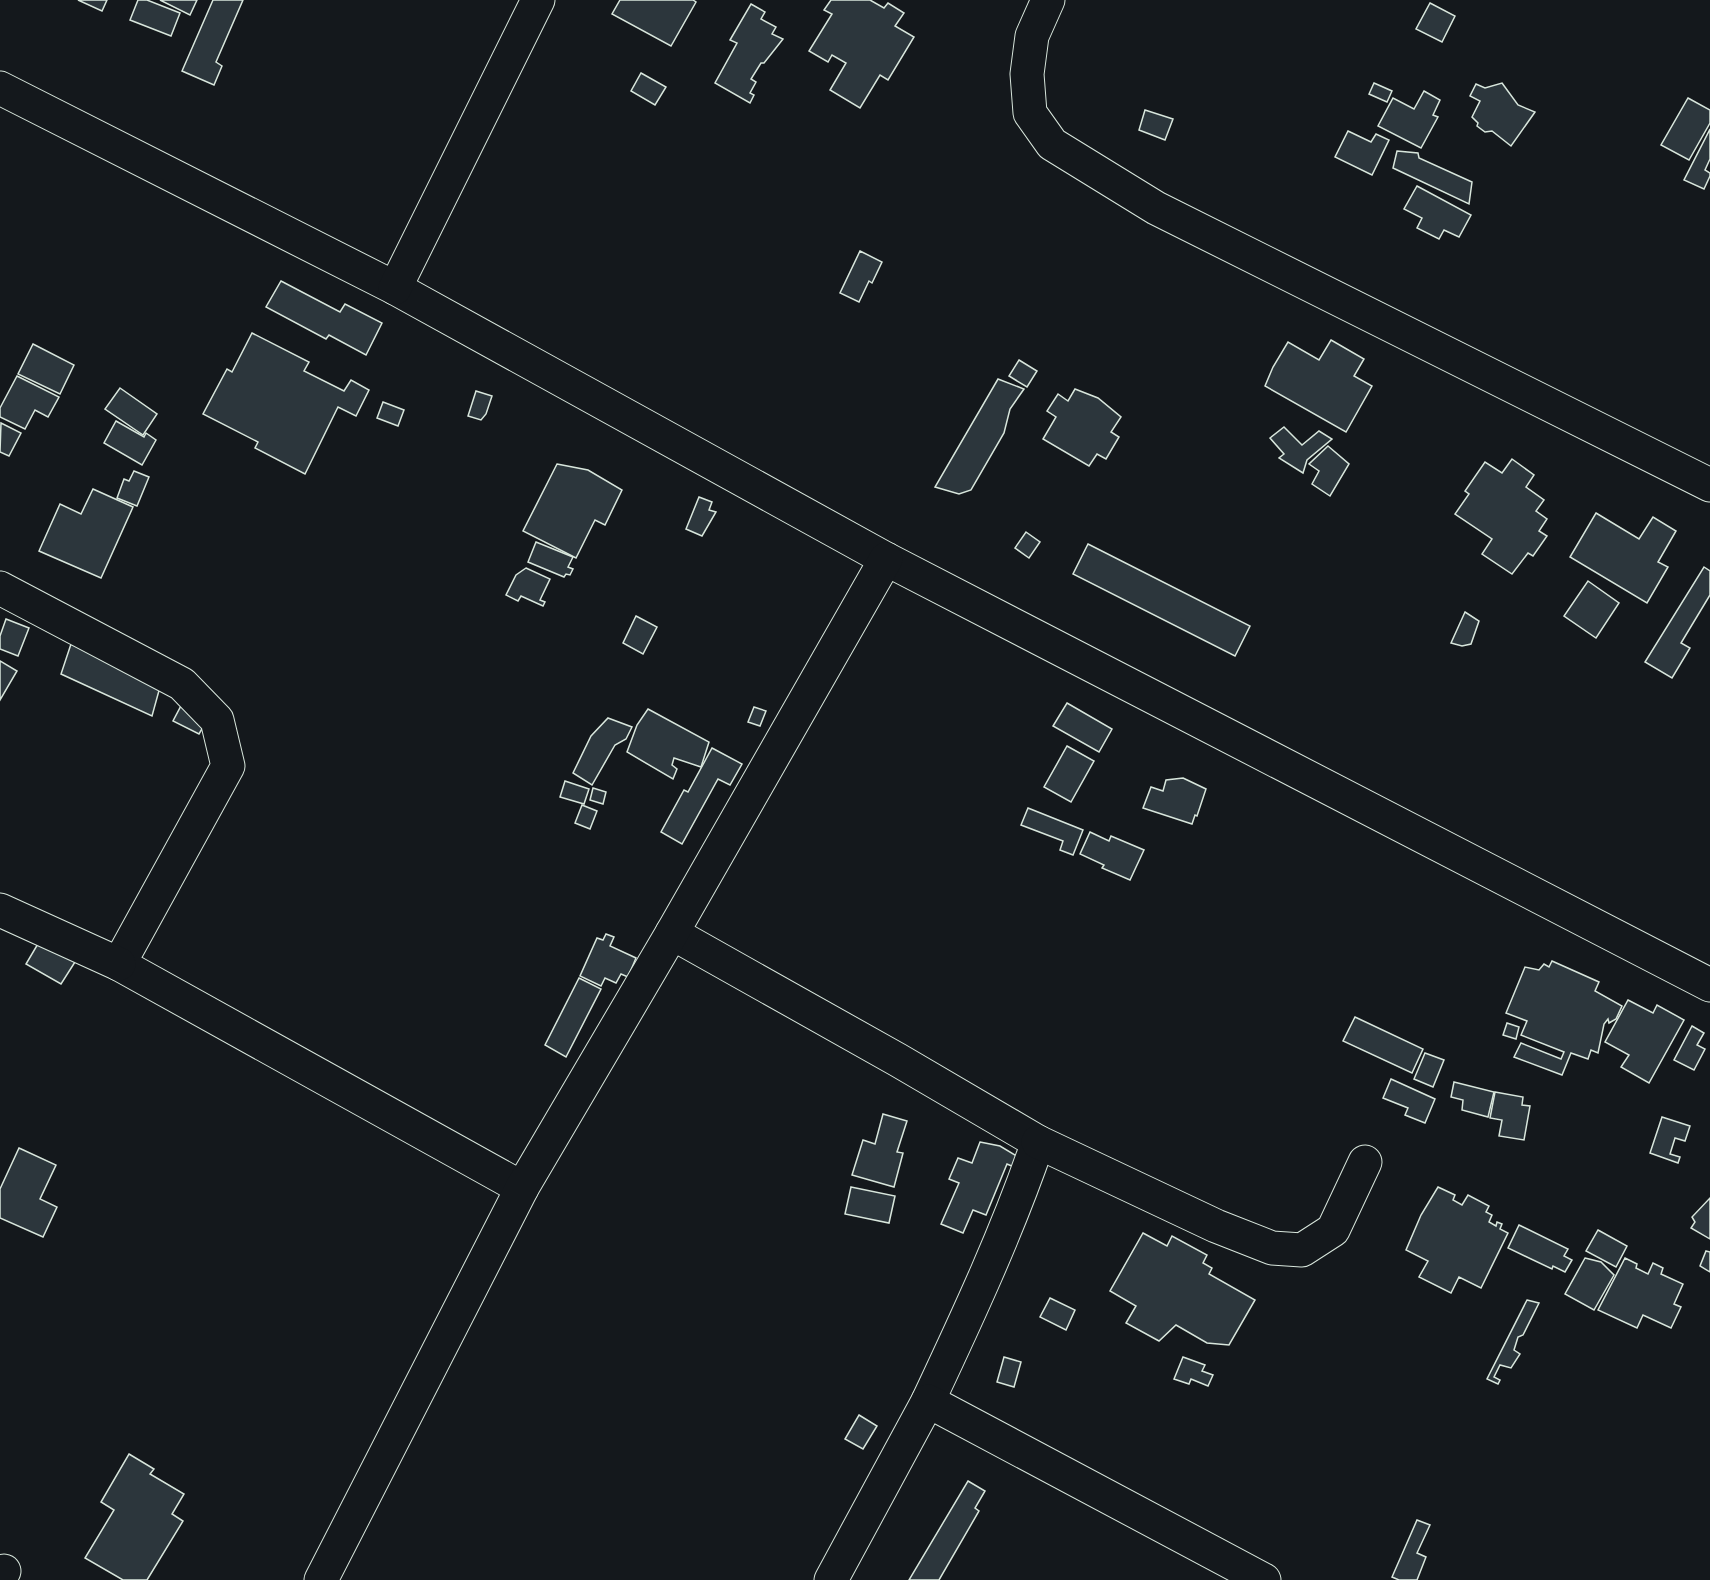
<svg xmlns="http://www.w3.org/2000/svg" width="1710" height="1580" font-family="Mulish,sans-serif">
<style>
.building{fill:#2c363c;stroke:#d8e6dc;stroke-width:1.5}
.lines{fill:none;stroke-linecap:round;stroke-linejoin:round}
.minor-casing{stroke:#d8e6dc;stroke-width:35}
.minor{stroke:#14181c;stroke-width:33}
</style>
<rect width="100%" height="100%" fill="#14181c"/>
<!-- building -->
<g class="building">
<path d="M 78,0 L 107,0 L 102,11 Z"/>
<path d="M 138,0 L 147,0 L 180,13 L 171,36 L 130,20 Z"/>
<path d="M 160,0 L 197,0 L 190,15 Z"/>
<path d="M 213,0 L 243,0 L 216,62 L 222,66 L 214,85 L 182,71 Z"/>
<path d="M 620,0 L 693,0 L 696,2 L 671,46 L 612,14 Z"/>
<path d="M 831,0 L 870,0 L 884,8 L 888,3 L 904,13 L 895,26 L 914,37 L 888,80 L 880,75 L 860,108 L 830,90 L 846,63 L 832,55 L 828,62 L 809,51 L 832,14 L 824,10 Z"/>
<path d="M 1430,3 L 1455,16 L 1442,42 L 1416,29 Z"/>
<path d="M 751,4 L 765,12 L 761,19 L 776,27 L 772,34 L 783,39 L 764,63 L 761,63 L 751,79 L 756,82 L 750,93 L 754,95 L 750,103 L 715,83 L 737,43 L 730,40 Z"/>
<path d="M 641,73 L 666,87 L 655,105 L 631,91 Z"/>
<path d="M 1374,83 L 1392,91 L 1387,102 L 1369,94 Z"/>
<path d="M 1502,83 L 1518,105 L 1535,112 L 1511,146 L 1492,131 L 1485,132 L 1477,126 L 1478,123 L 1472,117 L 1480,101 L 1470,96 L 1476,84 L 1485,88 Z"/>
<path d="M 1424,91 L 1440,100 L 1433,115 L 1438,117 L 1421,148 L 1378,126 L 1393,98 L 1414,109 Z"/>
<path d="M 1688,98 L 1710,110 L 1710,123 L 1689,160 L 1661,145 Z"/>
<path d="M 1145,110 L 1173,119 L 1165,140 L 1139,130 Z"/>
<path d="M 1710,129 L 1710,159 L 1705,170 L 1710,173 L 1710,176 L 1704,189 L 1684,180 Z"/>
<path d="M 1348,131 L 1371,142 L 1376,134 L 1389,140 L 1372,175 L 1335,157 Z"/>
<path d="M 1397,151 L 1418,153 L 1419,158 L 1472,182 L 1469,204 L 1393,168 Z"/>
<path d="M 1417,186 L 1471,215 L 1459,237 L 1444,230 L 1439,239 L 1417,228 L 1422,218 L 1404,209 Z"/>
<path d="M 860,251 L 882,262 L 872,283 L 869,281 L 859,302 L 840,293 Z"/>
<path d="M 281,281 L 340,312 L 345,304 L 382,323 L 366,355 L 329,335 L 326,339 L 266,307 Z"/>
<path d="M 252,333 L 309,362 L 304,371 L 344,391 L 351,380 L 369,390 L 356,416 L 338,407 L 305,474 L 255,448 L 258,442 L 203,414 L 227,369 L 232,372 Z"/>
<path d="M 1331,340 L 1364,359 L 1354,376 L 1372,386 L 1346,432 L 1265,386 L 1273,367 L 1288,342 L 1319,360 Z"/>
<path d="M 33,344 L 74,365 L 60,394 L 18,374 Z"/>
<path d="M 1019,360 L 1037,371 L 1027,387 L 1009,376 Z"/>
<path d="M 17,376 L 59,397 L 48,417 L 35,410 L 25,429 L 0,417 L 0,408 Z"/>
<path d="M 998,379 L 1024,389 L 1010,409 L 1004,433 L 971,490 L 959,494 L 935,487 Z"/>
<path d="M 120,388 L 157,414 L 143,435 L 105,409 Z"/>
<path d="M 1075,389 L 1098,398 L 1121,417 L 1111,432 L 1119,437 L 1106,459 L 1097,454 L 1089,466 L 1043,439 L 1056,417 L 1047,411 L 1058,394 L 1068,401 Z"/>
<path d="M 476,391 L 492,396 L 486,414 L 481,420 L 468,416 Z"/>
<path d="M 383,402 L 404,410 L 398,426 L 377,418 Z"/>
<path d="M 116,421 L 144,437 L 146,433 L 156,440 L 142,465 L 104,443 Z"/>
<path d="M 1,423 L 21,433 L 9,456 L 0,452 Z"/>
<path d="M 1284,427 L 1302,445 L 1319,431 L 1332,439 L 1307,460 L 1303,473 L 1279,458 L 1284,454 L 1270,438 Z"/>
<path d="M 1328,446 L 1349,464 L 1330,496 L 1312,484 L 1319,471 L 1309,464 Z"/>
<path d="M 1512,459 L 1534,475 L 1526,487 L 1544,500 L 1536,511 L 1547,519 L 1539,531 L 1547,536 L 1533,556 L 1528,553 L 1512,574 L 1482,554 L 1492,539 L 1455,514 L 1469,494 L 1465,491 L 1485,462 L 1502,473 Z"/>
<path d="M 557,464 L 588,470 L 622,490 L 605,525 L 595,520 L 576,558 L 523,531 Z"/>
<path d="M 134,471 L 149,477 L 137,506 L 117,498 L 124,479 L 129,481 Z"/>
<path d="M 93,489 L 133,507 L 101,578 L 39,551 L 60,504 L 81,514 Z"/>
<path d="M 699,497 L 712,502 L 709,510 L 716,512 L 702,536 L 686,529 Z"/>
<path d="M 1596,513 L 1639,539 L 1653,517 L 1676,531 L 1658,562 L 1668,567 L 1647,603 L 1570,557 Z"/>
<path d="M 1026,532 L 1040,542 L 1029,558 L 1015,548 Z"/>
<path d="M 536,542 L 573,557 L 568,567 L 573,569 L 570,575 L 566,574 L 564,577 L 528,562 Z"/>
<path d="M 1088,544 L 1250,626 L 1235,656 L 1073,574 Z"/>
<path d="M 1704,567 L 1710,571 L 1710,595 L 1681,643 L 1690,648 L 1672,678 L 1645,662 Z"/>
<path d="M 526,568 L 550,579 L 540,600 L 545,602 L 543,606 L 521,596 L 518,601 L 506,595 L 516,575 Z"/>
<path d="M 1588,581 L 1619,603 L 1596,638 L 1564,616 Z"/>
<path d="M 1465,612 L 1479,621 L 1471,644 L 1462,646 L 1451,643 Z"/>
<path d="M 636,616 L 657,627 L 643,654 L 623,643 Z"/>
<path d="M 6,619 L 29,628 L 18,656 L 0,649 L 0,636 Z"/>
<path d="M 71,644 L 160,687 L 152,716 L 61,674 Z"/>
<path d="M 0,661 L 17,671 L 0,700 Z"/>
<path d="M 183,702 L 209,717 L 199,734 L 173,721 Z"/>
<path d="M 1067,703 L 1112,729 L 1099,752 L 1053,726 Z"/>
<path d="M 754,707 L 766,711 L 760,726 L 748,722 Z"/>
<path d="M 648,709 L 709,742 L 701,767 L 674,758 L 672,765 L 677,769 L 673,779 L 627,752 L 637,725 Z"/>
<path d="M 608,718 L 632,727 L 626,739 L 615,745 L 592,785 L 573,773 L 591,736 Z"/>
<path d="M 1067,746 L 1094,761 L 1071,802 L 1044,787 Z"/>
<path d="M 712,748 L 742,764 L 730,785 L 718,779 L 682,844 L 661,832 L 684,790 L 688,792 Z"/>
<path d="M 1183,778 L 1206,789 L 1197,816 L 1195,815 L 1192,824 L 1143,808 L 1151,787 L 1163,791 L 1166,780 Z"/>
<path d="M 565,781 L 589,789 L 584,804 L 560,797 Z"/>
<path d="M 593,788 L 606,792 L 603,804 L 590,800 Z"/>
<path d="M 582,805 L 597,811 L 590,829 L 575,823 Z"/>
<path d="M 1028,808 L 1083,830 L 1073,855 L 1060,850 L 1063,841 L 1021,825 Z"/>
<path d="M 1090,832 L 1109,841 L 1111,836 L 1144,850 L 1130,880 L 1102,868 L 1104,865 L 1080,854 Z"/>
<path d="M 606,934 L 614,937 L 610,946 L 636,958 L 628,977 L 621,974 L 616,983 L 605,978 L 601,986 L 580,976 L 597,938 L 603,940 Z"/>
<path d="M 39,942 L 75,962 L 61,984 L 26,964 Z"/>
<path d="M 1552,961 L 1599,982 L 1595,991 L 1622,1006 L 1616,1019 L 1609,1023 L 1608,1019 L 1604,1024 L 1598,1053 L 1591,1050 L 1588,1059 L 1571,1053 L 1562,1075 L 1514,1057 L 1521,1043 L 1561,1059 L 1564,1052 L 1521,1035 L 1527,1021 L 1506,1013 L 1525,967 L 1539,970 L 1544,964 L 1549,967 Z"/>
<path d="M 579,978 L 601,989 L 566,1057 L 545,1045 Z"/>
<path d="M 1628,1000 L 1653,1013 L 1657,1005 L 1684,1020 L 1649,1083 L 1621,1067 L 1629,1055 L 1605,1042 Z"/>
<path d="M 1355,1017 L 1423,1049 L 1412,1073 L 1343,1041 Z"/>
<path d="M 1507,1023 L 1519,1027 L 1516,1039 L 1503,1035 Z"/>
<path d="M 1692,1026 L 1704,1033 L 1697,1045 L 1705,1049 L 1694,1070 L 1674,1060 Z"/>
<path d="M 1425,1053 L 1444,1060 L 1433,1087 L 1414,1079 Z"/>
<path d="M 1391,1079 L 1435,1099 L 1425,1123 L 1405,1115 L 1408,1108 L 1383,1098 Z"/>
<path d="M 1454,1082 L 1494,1092 L 1488,1117 L 1462,1110 L 1463,1100 L 1451,1097 Z"/>
<path d="M 1495,1092 L 1523,1097 L 1522,1105 L 1530,1106 L 1524,1140 L 1499,1136 L 1502,1120 L 1490,1118 Z"/>
<path d="M 883,1114 L 907,1121 L 897,1152 L 903,1153 L 894,1187 L 852,1175 L 863,1140 L 875,1144 Z"/>
<path d="M 1662,1117 L 1690,1126 L 1685,1141 L 1675,1138 L 1670,1154 L 1680,1157 L 1678,1163 L 1650,1153 Z"/>
<path d="M 980,1142 L 1000,1146 L 1023,1160 L 1019,1169 L 1007,1164 L 986,1215 L 973,1210 L 963,1233 L 941,1224 L 959,1183 L 949,1179 L 958,1158 L 972,1163 Z"/>
<path d="M 19,1148 L 56,1165 L 40,1199 L 57,1207 L 43,1237 L 0,1218 L 0,1189 Z"/>
<path d="M 851,1187 L 895,1196 L 889,1223 L 845,1214 Z"/>
<path d="M 1438,1187 L 1455,1195 L 1453,1200 L 1462,1205 L 1468,1195 L 1489,1206 L 1486,1212 L 1492,1215 L 1489,1222 L 1496,1226 L 1497,1222 L 1502,1224 L 1500,1229 L 1508,1233 L 1481,1288 L 1459,1277 L 1451,1293 L 1419,1277 L 1428,1261 L 1406,1250 L 1421,1215 Z"/>
<path d="M 1710,1198 L 1710,1239 L 1691,1228 L 1695,1222 L 1692,1217 Z"/>
<path d="M 1519,1225 L 1568,1249 L 1564,1256 L 1572,1260 L 1565,1272 L 1553,1266 L 1552,1269 L 1508,1248 Z"/>
<path d="M 1598,1230 L 1627,1246 L 1616,1267 L 1586,1251 Z"/>
<path d="M 1143,1233 L 1167,1246 L 1172,1236 L 1207,1255 L 1203,1263 L 1212,1268 L 1209,1274 L 1255,1300 L 1229,1345 L 1207,1343 L 1176,1325 L 1159,1341 L 1126,1323 L 1136,1306 L 1110,1291 Z"/>
<path d="M 1706,1251 L 1710,1252 L 1710,1272 L 1700,1266 Z"/>
<path d="M 1585,1258 L 1601,1262 L 1614,1275 L 1594,1310 L 1565,1294 Z"/>
<path d="M 1625,1258 L 1637,1264 L 1636,1268 L 1648,1274 L 1653,1263 L 1663,1268 L 1661,1274 L 1683,1284 L 1674,1304 L 1681,1307 L 1671,1328 L 1643,1315 L 1637,1328 L 1598,1310 Z"/>
<path d="M 1050,1298 L 1075,1310 L 1066,1330 L 1040,1317 Z"/>
<path d="M 1527,1300 L 1539,1303 L 1523,1335 L 1518,1337 L 1514,1350 L 1520,1354 L 1511,1368 L 1500,1365 L 1494,1377 L 1500,1380 L 1498,1384 L 1487,1379 Z"/>
<path d="M 1004,1357 L 1021,1362 L 1014,1387 L 997,1382 Z"/>
<path d="M 1183,1357 L 1205,1365 L 1202,1371 L 1213,1375 L 1208,1386 L 1191,1379 L 1189,1384 L 1174,1379 Z"/>
<path d="M 859,1415 L 877,1426 L 863,1449 L 845,1439 Z"/>
<path d="M 129,1454 L 154,1469 L 150,1474 L 184,1494 L 172,1514 L 183,1521 L 147,1580 L 123,1580 L 85,1558 L 114,1510 L 101,1502 Z"/>
<path d="M 968,1481 L 985,1491 L 975,1508 L 979,1511 L 939,1580 L 909,1580 Z"/>
<path d="M 1417,1520 L 1430,1525 L 1417,1553 L 1426,1557 L 1417,1580 L 1399,1580 L 1392,1577 Z"/>
</g>
<g class="lines">
<defs>
<g id="minor">
<path d="M 1048,0 L 1032,36 L 1027,74 L 1030,113 L 1052,144 L 1156,208 L 1710,485"/>
<path d="M 0,88 L 395,288 L 886,559 L 1710,985"/>
<path d="M 395,288 L 538,0"/>
<path d="M 0,588 L 182,684 L 217,720 L 228,766 L 119,964 L 522,1188"/>
<path d="M 0,910 L 119,964"/>
<path d="M 672,933 L 898,1060 L 1038,1142 C 1008,1230 968,1316 928,1401"/>
<path d="M 1038,1142 L 1216,1226 L 1272,1248 L 1302,1250 L 1333,1230 L 1365,1162"/>
<path d="M 0,1578 L 4,1571"/>
<path d="M 321,1580 L 522,1188 L 672,933 L 886,559"/>
<path d="M 831,1580 L 928,1401 L 1264,1580"/>
</g>
</defs>
<!-- minor casing -->
<use href="#minor" class="minor-casing"/>
<!-- minor -->
<use href="#minor" class="minor"/>
</g>
</svg>
